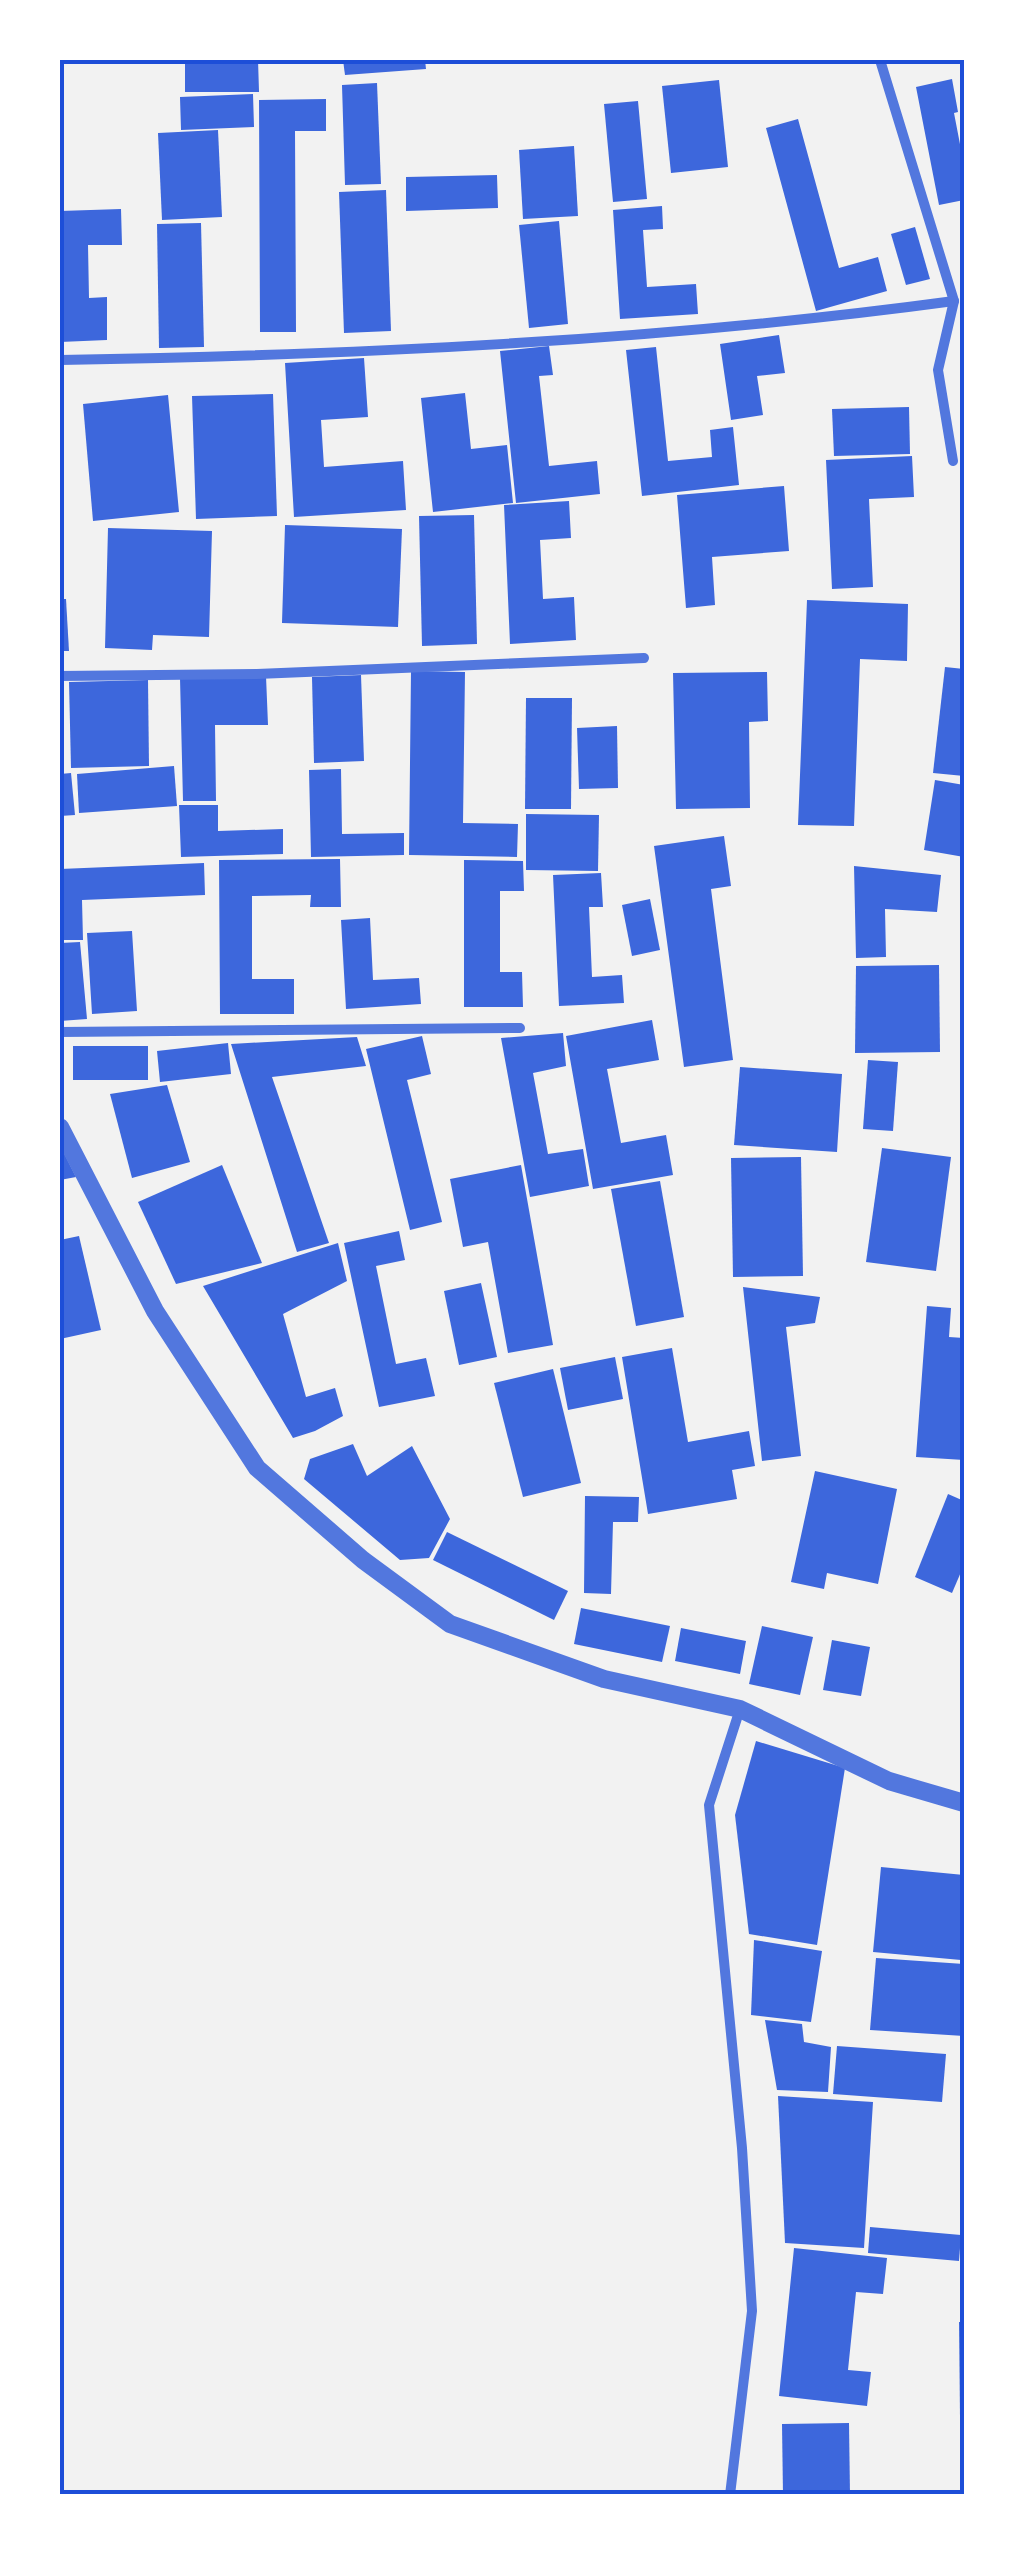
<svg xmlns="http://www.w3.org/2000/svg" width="1024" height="2555" font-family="'DM Sans',sans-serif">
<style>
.building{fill:#3d67dc}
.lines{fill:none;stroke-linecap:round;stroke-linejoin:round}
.minor{stroke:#5277de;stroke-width:10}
.tertiary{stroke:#5277de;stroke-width:18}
.neatline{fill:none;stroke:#1d4ed8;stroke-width:4}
</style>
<rect width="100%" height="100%" fill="#f2f2f2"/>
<!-- building -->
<g class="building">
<path d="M 185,60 L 258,60 L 259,92 L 185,92 Z"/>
<path d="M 343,60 L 425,60 L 426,69 L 345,75 Z"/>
<path d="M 952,79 L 958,112 L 954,113 L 964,165 L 964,200 L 939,205 L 916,87 Z"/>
<path d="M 719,80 L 728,167 L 671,173 L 662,86 Z"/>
<path d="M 377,83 L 381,184 L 345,185 L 342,85 Z"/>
<path d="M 253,94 L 254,127 L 181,130 L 180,97 Z"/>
<path d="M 326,99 L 326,131 L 295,131 L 296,332 L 260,332 L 259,100 Z"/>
<path d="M 638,101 L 647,199 L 613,202 L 604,104 Z"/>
<path d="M 798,119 L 839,268 L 878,257 L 887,291 L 816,311 L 766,128 Z"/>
<path d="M 218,130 L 222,217 L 162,220 L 158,133 Z"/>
<path d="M 574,146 L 578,216 L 523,219 L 519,150 Z"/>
<path d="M 497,175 L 498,208 L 406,211 L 406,177 Z"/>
<path d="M 386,190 L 391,331 L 344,333 L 339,192 Z"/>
<path d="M 662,206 L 663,229 L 643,230 L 647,287 L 696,284 L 698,314 L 620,319 L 613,210 Z"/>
<path d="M 121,209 L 122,245 L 88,245 L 89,298 L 107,297 L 107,340 L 60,342 L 60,211 Z"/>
<path d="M 559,221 L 568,324 L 529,328 L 519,225 Z"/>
<path d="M 201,223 L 204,347 L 159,348 L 157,224 Z"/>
<path d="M 915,227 L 930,279 L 906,285 L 891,234 Z"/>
<path d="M 779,335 L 785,373 L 757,376 L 763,415 L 731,420 L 720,344 Z"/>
<path d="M 549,346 L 553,375 L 539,376 L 549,466 L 597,461 L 600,494 L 516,503 L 500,351 Z"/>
<path d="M 656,347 L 668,461 L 712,457 L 710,430 L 733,427 L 739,485 L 642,496 L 626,350 Z"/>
<path d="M 364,358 L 368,417 L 321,420 L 324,467 L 403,461 L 406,510 L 294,517 L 285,363 Z"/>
<path d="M 465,393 L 471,449 L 507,445 L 513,503 L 433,512 L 421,398 Z"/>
<path d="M 273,394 L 277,516 L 196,519 L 192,396 Z"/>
<path d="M 168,395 L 179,512 L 93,521 L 83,404 Z"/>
<path d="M 909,407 L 910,454 L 834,456 L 832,409 Z"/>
<path d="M 912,456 L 914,497 L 869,499 L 873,587 L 832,589 L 826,460 Z"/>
<path d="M 784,486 L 789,551 L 712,557 L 715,605 L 686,608 L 677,495 Z"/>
<path d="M 569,501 L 571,538 L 540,540 L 543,599 L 574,597 L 576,640 L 510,644 L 504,505 Z"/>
<path d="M 474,515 L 477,644 L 422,646 L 419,516 Z"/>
<path d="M 285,525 L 402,529 L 398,627 L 282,623 Z"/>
<path d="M 108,528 L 212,531 L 209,637 L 153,635 L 152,650 L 105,648 Z"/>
<path d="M 60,599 L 66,599 L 69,651 L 60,651 Z"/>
<path d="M 807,600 L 908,604 L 907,661 L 860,659 L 854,826 L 798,825 Z"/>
<path d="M 945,667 L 964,669 L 964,776 L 933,773 Z"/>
<path d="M 411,671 L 465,672 L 463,823 L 518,824 L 517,857 L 409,855 Z"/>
<path d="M 767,672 L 768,721 L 749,722 L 750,808 L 676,809 L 673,673 Z"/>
<path d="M 361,675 L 364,761 L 314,763 L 312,677 Z"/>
<path d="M 266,676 L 268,725 L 215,725 L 216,801 L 183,801 L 180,678 Z"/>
<path d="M 148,680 L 149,766 L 71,768 L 69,682 Z"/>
<path d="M 526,698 L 572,698 L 571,809 L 525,809 Z"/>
<path d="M 617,726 L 618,788 L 579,789 L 577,728 Z"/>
<path d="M 174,766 L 177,806 L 79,813 L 77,774 Z"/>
<path d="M 341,769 L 342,834 L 404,833 L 404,855 L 311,857 L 309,770 Z"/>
<path d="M 71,773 L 75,815 L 60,816 L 60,774 Z"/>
<path d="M 935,780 L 964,785 L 964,857 L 924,850 Z"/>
<path d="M 179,805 L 218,805 L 218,831 L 283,829 L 283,854 L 181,857 Z"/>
<path d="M 526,814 L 599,815 L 598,871 L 526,870 Z"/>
<path d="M 724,836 L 731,886 L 711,889 L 733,1060 L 684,1067 L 654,846 Z"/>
<path d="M 340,859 L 341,907 L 310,907 L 311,895 L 252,896 L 252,979 L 294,979 L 294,1014 L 220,1014 L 219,860 Z"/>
<path d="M 464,860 L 523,861 L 524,891 L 500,891 L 500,972 L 522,972 L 523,1007 L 464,1007 Z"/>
<path d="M 204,863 L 205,895 L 82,900 L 83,940 L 60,940 L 60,869 Z"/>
<path d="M 854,866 L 941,875 L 937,912 L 885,909 L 886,957 L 856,958 Z"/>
<path d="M 601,873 L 603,907 L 589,907 L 592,977 L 622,975 L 624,1003 L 559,1006 L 553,875 Z"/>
<path d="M 650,899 L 660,950 L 632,956 L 622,905 Z"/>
<path d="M 370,918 L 373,980 L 419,978 L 421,1004 L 346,1009 L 341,920 Z"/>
<path d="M 132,931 L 137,1011 L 92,1014 L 87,933 Z"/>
<path d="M 80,942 L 87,1019 L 60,1021 L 60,943 Z"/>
<path d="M 939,965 L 940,1052 L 855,1053 L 856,966 Z"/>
<path d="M 652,1020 L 659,1060 L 607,1069 L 621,1143 L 666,1135 L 673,1175 L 593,1189 L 566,1036 Z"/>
<path d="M 563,1033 L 566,1066 L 533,1073 L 548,1154 L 583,1149 L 589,1186 L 530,1197 L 501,1038 Z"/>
<path d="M 422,1036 L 431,1074 L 407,1080 L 442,1222 L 410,1230 L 366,1049 Z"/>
<path d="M 357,1037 L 366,1066 L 272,1077 L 329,1243 L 297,1252 L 231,1044 Z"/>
<path d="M 228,1043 L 231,1074 L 160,1082 L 157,1051 Z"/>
<rect x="73" y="1046" width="75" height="34"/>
<path d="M 868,1060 L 898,1062 L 893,1131 L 863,1129 Z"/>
<path d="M 740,1067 L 842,1074 L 837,1152 L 734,1145 Z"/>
<path d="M 167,1085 L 190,1162 L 132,1178 L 110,1094 Z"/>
<path d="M 60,1145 L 76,1177 L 60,1180 Z"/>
<path d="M 882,1148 L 951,1157 L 936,1271 L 866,1262 Z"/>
<path d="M 801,1157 L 803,1276 L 733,1277 L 731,1158 Z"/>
<path d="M 222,1165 L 262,1263 L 176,1284 L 138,1202 Z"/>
<path d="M 521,1165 L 553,1345 L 508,1353 L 488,1242 L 463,1247 L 450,1179 Z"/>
<path d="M 660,1181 L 684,1317 L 636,1326 L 611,1189 Z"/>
<path d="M 399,1231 L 405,1260 L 376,1266 L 396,1364 L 426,1358 L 435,1396 L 379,1407 L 344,1243 Z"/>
<path d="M 79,1236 L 101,1330 L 60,1339 L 60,1240 Z"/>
<path d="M 338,1243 L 347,1281 L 283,1314 L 306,1397 L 335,1388 L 343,1416 L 315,1431 L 293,1438 L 203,1286 Z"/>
<path d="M 481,1283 L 497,1357 L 459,1365 L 444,1291 Z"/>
<path d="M 743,1287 L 820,1297 L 815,1323 L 786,1327 L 801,1456 L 762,1461 Z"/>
<path d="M 927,1306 L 951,1308 L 949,1337 L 964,1338 L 964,1460 L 916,1457 Z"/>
<path d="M 672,1348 L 688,1442 L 749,1431 L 755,1466 L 732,1470 L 737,1499 L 648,1514 L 622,1357 Z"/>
<path d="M 615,1357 L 623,1399 L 568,1410 L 560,1368 Z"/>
<path d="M 553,1369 L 581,1483 L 523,1497 L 494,1383 Z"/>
<path d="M 353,1444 L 367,1476 L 412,1446 L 450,1519 L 429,1558 L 400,1560 L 304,1479 L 310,1459 Z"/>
<path d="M 815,1471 L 897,1489 L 878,1584 L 827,1573 L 824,1589 L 791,1582 Z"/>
<path d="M 948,1494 L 964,1501 L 964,1565 L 952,1593 L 915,1577 Z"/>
<path d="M 585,1496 L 639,1497 L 638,1522 L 613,1522 L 611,1594 L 584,1593 Z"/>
<path d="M 447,1532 L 568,1591 L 554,1620 L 433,1560 Z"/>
<path d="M 581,1608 L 670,1626 L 662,1662 L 574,1644 Z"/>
<path d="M 762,1626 L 813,1637 L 800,1695 L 749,1684 Z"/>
<path d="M 681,1628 L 746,1641 L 740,1674 L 675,1661 Z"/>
<path d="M 832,1640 L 870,1647 L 861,1696 L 823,1690 Z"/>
<path d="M 756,1741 L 845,1768 L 817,1945 L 749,1934 L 735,1815 Z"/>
<path d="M 881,1867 L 964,1875 L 961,1960 L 873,1952 Z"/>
<path d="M 754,1940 L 822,1951 L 811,2022 L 751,2015 Z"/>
<path d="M 876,1958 L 964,1964 L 964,2036 L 870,2030 Z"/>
<path d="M 765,2020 L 802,2024 L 804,2042 L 831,2047 L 828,2092 L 777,2090 Z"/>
<path d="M 837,2046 L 946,2054 L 942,2102 L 833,2094 Z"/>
<path d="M 778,2096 L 873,2102 L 864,2248 L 785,2243 Z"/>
<path d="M 870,2227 L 961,2235 L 959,2261 L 868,2253 Z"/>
<path d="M 794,2248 L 887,2258 L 883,2294 L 856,2292 L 848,2370 L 871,2372 L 867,2406 L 779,2396 Z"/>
<path d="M 959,2322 L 964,2322 L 964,2417 L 960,2417 Z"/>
<path d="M 849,2423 L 850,2495 L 783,2495 L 782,2424 Z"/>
</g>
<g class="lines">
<!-- minor -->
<g class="minor">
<path d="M 880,60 L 954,301 L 938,370 L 953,461"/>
<path d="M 60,360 C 359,355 658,341 954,301"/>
<path d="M 60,676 L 257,674 L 644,658"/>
<path d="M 60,1032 L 520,1028"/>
<path d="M 730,2495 L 752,2311 L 742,2148 L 709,1805 L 740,1709"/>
</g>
<!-- tertiary -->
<path class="tertiary" d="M 60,1127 L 155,1311 L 257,1468 L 363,1560 L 450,1624 L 604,1679 L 740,1709 L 889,1781 L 964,1803"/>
</g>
<!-- border -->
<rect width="1024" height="2555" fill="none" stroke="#ffffff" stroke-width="125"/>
<rect x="62" y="62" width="900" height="2430" class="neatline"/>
</svg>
